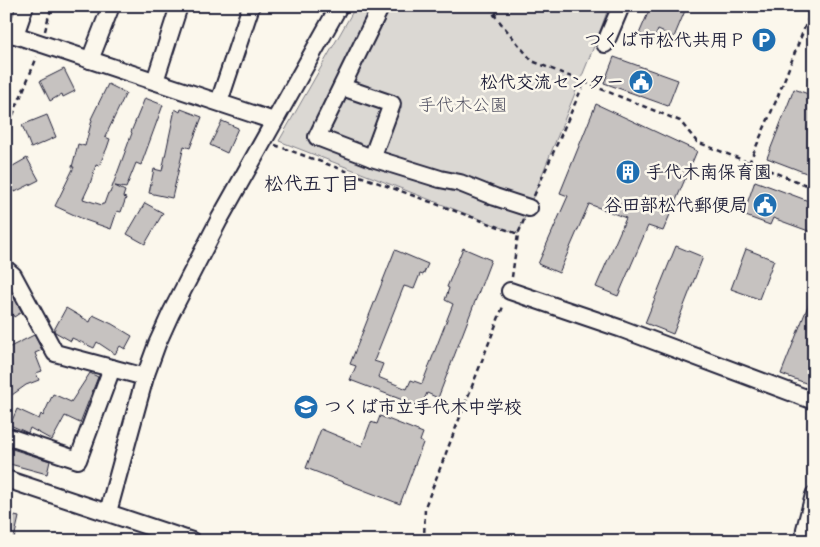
<svg xmlns="http://www.w3.org/2000/svg" width="820" height="547" font-family="'Gochi Hand','Klee One',sans-serif">
<style>
.park{fill:#dbd8d3;stroke:#7e7d87}
.building{fill:#c6c2c0;stroke:#22223b}
.lines{fill:none;stroke-linecap:round;stroke-linejoin:round}
.minor-casing{stroke:#22223b;stroke-width:20}
.path{stroke:#22223b;stroke-width:2.5;stroke-dasharray:5 4;stroke-linecap:butt}
.minor{stroke:#fbf7ec;stroke-width:16}
.labels{text-anchor:middle;stroke-width:5;stroke-linejoin:round;paint-order:stroke}
.poi-label{font-size:18px;font-weight:bold;fill:#22223b;stroke:#fbf7ec;text-anchor:end}
.park-label{font-size:18px;fill:#505061;stroke:#fbf7ec}
.neighbourhood-label{font-size:19px;font-weight:bold;fill:#22223b;stroke:#fbf7ec}
</style>
<rect width="100%" height="100%" fill="#fbf7ec"/>
<filter id="ink" filterUnits="userSpaceOnUse"><feTurbulence type="fractalNoise" baseFrequency=".02" numOctaves="2"/><feDisplacementMap in="SourceGraphic" scale="10" xChannelSelector="R" yChannelSelector="G"/><feConvolveMatrix kernelMatrix="1 2 1 2 8 2 1 2 1" color-interpolation-filters="sRGB"/></filter>
<g filter="url(#ink)">
<!-- park -->
<path class="park" d="M 356,6 L 609,6 L 599,34 L 518,234 L 279,141 Z"/>
<!-- building -->
<g class="building">
<path d="M 651,6 L 687,6 L 674,37 L 658,30 L 654,40 L 639,34 Z"/>
<path d="M 614,57 L 678,80 L 668,106 L 604,83 Z"/>
<path d="M 64,69 L 75,91 L 63,97 L 62,94 L 50,101 L 40,81 Z"/>
<path d="M 108,84 L 126,93 L 105,137 L 110,139 L 107,148 L 99,166 L 96,165 L 90,184 L 83,199 L 102,205 L 102,204 L 104,204 L 108,193 L 110,193 L 132,133 L 131,132 L 145,98 L 163,105 L 141,165 L 136,163 L 126,188 L 115,186 L 125,191 L 123,197 L 126,198 L 121,212 L 117,211 L 111,229 L 85,220 L 55,206 L 74,167 L 72,167 L 78,144 L 85,146 L 92,120 L 91,119 Z"/>
<path d="M 794,89 L 814,96 L 814,176 L 767,158 Z"/>
<path d="M 596,104 L 697,151 L 663,231 L 648,226 L 618,296 L 596,287 L 626,218 L 589,204 L 559,273 L 538,264 L 568,196 L 560,193 Z"/>
<path d="M 175,109 L 180,112 L 181,109 L 202,117 L 190,148 L 184,146 L 172,198 L 149,193 L 154,169 L 162,171 Z"/>
<path d="M 47,115 L 56,137 L 31,148 L 22,125 Z"/>
<path d="M 222,121 L 238,128 L 227,153 L 210,145 Z"/>
<path d="M 27,158 L 39,180 L 15,192 L 6,176 L 6,170 Z"/>
<path d="M 755,181 L 814,203 L 814,233 L 773,218 L 770,225 L 743,215 Z"/>
<path d="M 145,203 L 163,213 L 145,244 L 127,234 Z"/>
<path d="M 676,246 L 703,257 L 673,334 L 645,323 Z"/>
<path d="M 463,248 L 491,260 L 438,398 L 427,393 L 421,407 L 350,380 L 356,366 L 350,364 L 395,250 L 428,264 L 423,275 L 420,274 L 414,289 L 404,286 L 374,361 L 383,364 L 378,377 L 407,389 L 411,380 L 422,384 L 453,304 L 445,300 L 449,288 L 447,287 Z"/>
<path d="M 746,249 L 774,260 L 759,299 L 731,289 Z"/>
<path d="M 6,284 L 23,314 L 20,313 L 14,317 L 11,311 L 6,314 Z"/>
<path d="M 813,293 L 814,378 L 811,385 L 781,374 Z"/>
<path d="M 66,308 L 90,322 L 93,315 L 112,324 L 132,336 L 125,349 L 120,346 L 115,354 L 97,342 L 94,348 L 72,338 L 71,341 L 55,332 L 54,330 Z"/>
<path d="M 34,335 L 42,350 L 35,353 L 42,371 L 36,373 L 39,380 L 26,385 L 12,395 L 6,386 L 6,349 Z"/>
<path d="M 90,373 L 98,377 L 80,423 L 65,416 L 52,440 L 30,428 L 28,433 L 10,425 L 17,409 L 39,419 L 41,414 L 43,416 L 53,394 L 71,402 Z"/>
<path d="M 380,416 L 423,433 L 420,441 L 423,443 L 400,504 L 306,468 L 321,429 L 362,446 L 371,422 L 377,424 Z"/>
<path d="M 6,447 L 50,461 L 47,474 L 6,463 Z"/>
<path d="M 6,514 L 19,517 L 14,539 L 6,537 Z"/>
</g>
<g class="lines">
<defs>
<g id="minor">
<path d="M 381,6 L 317,137 L 372,158 L 440,179 L 460,183 L 495,197 L 529,208"/>
<path d="M 6,32 L 274,121"/>
<path d="M 15,35 L 25,6"/>
<path d="M 605,44 L 621,6"/>
<path d="M 90,60 L 111,6"/>
<path d="M 155,81 L 179,6"/>
<path d="M 342,87 L 392,104 L 372,158"/>
<path d="M 219,102 L 251,6"/>
<path d="M 6,269 L 13,275 L 55,353 L 145,377"/>
<path d="M 510,291 L 622,329 L 814,401"/>
<path d="M 6,436 L 78,460 L 112,368"/>
<path d="M 6,479 L 192,541"/>
<path d="M 108,512 L 145,377 L 157,344 L 171,313 L 219,220 L 339,6"/>
<path d="M 804,541 L 805,529 L 814,495"/>
</g>
</defs>
<!-- minor casing -->
<use href="#minor" class="minor-casing"/>
<!-- path -->
<g class="path">
<path d="M 489,6 L 495,16 L 532,61 L 680,121 L 697,142 L 814,188"/>
<path d="M 495,16 L 499,6"/>
<path d="M 45,31 L 49,15 L 53,6"/>
<path d="M 6,132 L 37,57"/>
<path d="M 275,145 L 518,234"/>
<path d="M 749,163 L 776,101 L 813,6"/>
<path d="M 534,196 L 584,83"/>
<path d="M 512,277 L 518,234 L 524,220"/>
<path d="M 424,541 L 425,507 L 504,304"/>
</g>
<!-- minor -->
<use href="#minor" class="minor"/>
</g>
</g>
<!-- icons -->
<defs>
<symbol id="parking-disc" viewBox="-11 -11 22 22"><circle r="9.5" fill="#1f6fb2" stroke="#fbf7ec"/><path d="M-3.5-5.5H1a3.5 3.5 0 0 1 0 7H-1V5.5H-3.5ZM-1-3.4V-.6H.8a1.4 1.4 0 0 0 0-2.8Z" fill="#fff"/></symbol>
<symbol id="civic-disc" viewBox="-11 -11 22 22"><circle r="9.5" fill="#1f6fb2" stroke="#fbf7ec"/><path d="M-.6-6.5H3V-4.5H.6V-3L4-1V1h2V6H-6V1h2V-1L-.6-3ZM-1.2 2.5V6h2.4V2.5Z" fill="#fff"/></symbol>
<symbol id="building-disc" viewBox="-11 -11 22 22"><circle r="9.5" fill="#1f6fb2" stroke="#fbf7ec"/><path d="M-4-6H4V6H1V3H-1V6H-4ZM-2.5-4.3h1.7v1.8h-1.7ZM.8-4.3h1.7v1.8H.8ZM-2.5-1h1.7V.8h-1.7ZM.8-1h1.7V.8H.8Z" fill="#fff"/></symbol>
<symbol id="school-disc" viewBox="-11 -11 22 22"><circle r="9.5" fill="#1f6fb2" stroke="#fbf7ec"/><path d="M0-5L7-2L0 1L-7-2ZM-4 1L0 2.5L4 1V4Q0 6-4 4Z" fill="#fff"/></symbol>
</defs>
<g fill-rule="evenodd">
<use href="#parking-disc" x="750" y="26" width="28" height="28"/>
<use href="#civic-disc" x="627" y="68" width="28" height="28"/>
<use href="#building-disc" x="614" y="158" width="28" height="28"/>
<use href="#civic-disc" x="751" y="191" width="28" height="28"/>
<use href="#school-disc" x="292" y="393" width="28" height="28"/>
</g>
<g class="labels">
<!-- poi labels -->
<g class="poi-label">
<text x="746" y="46">つくば市松代共用Ｐ</text>
<text x="624" y="88">松代交流センター</text>
<text x="646" y="178" text-anchor="start">手代木南保育園</text>
<text x="748" y="211">谷田部松代郵便局</text>
<text x="324" y="413" text-anchor="start">つくば市立手代木中学校</text>
</g>
<!-- park labels -->
<g class="park-label">
<text x="463" y="111">手代木公園</text>
</g>
<!-- neighbourhood labels -->
<g class="neighbourhood-label">
<text x="312" y="190">松代五丁目</text>
</g>
</g>
<!-- margin -->
<rect width="820" height="547" fill="none" stroke="#fbf7ec" stroke-width="25"/>
<rect x="12" y="12" width="795" height="522" fill="none" stroke="#22223b" stroke-width="2" filter="url(#ink)"/>
</svg>
